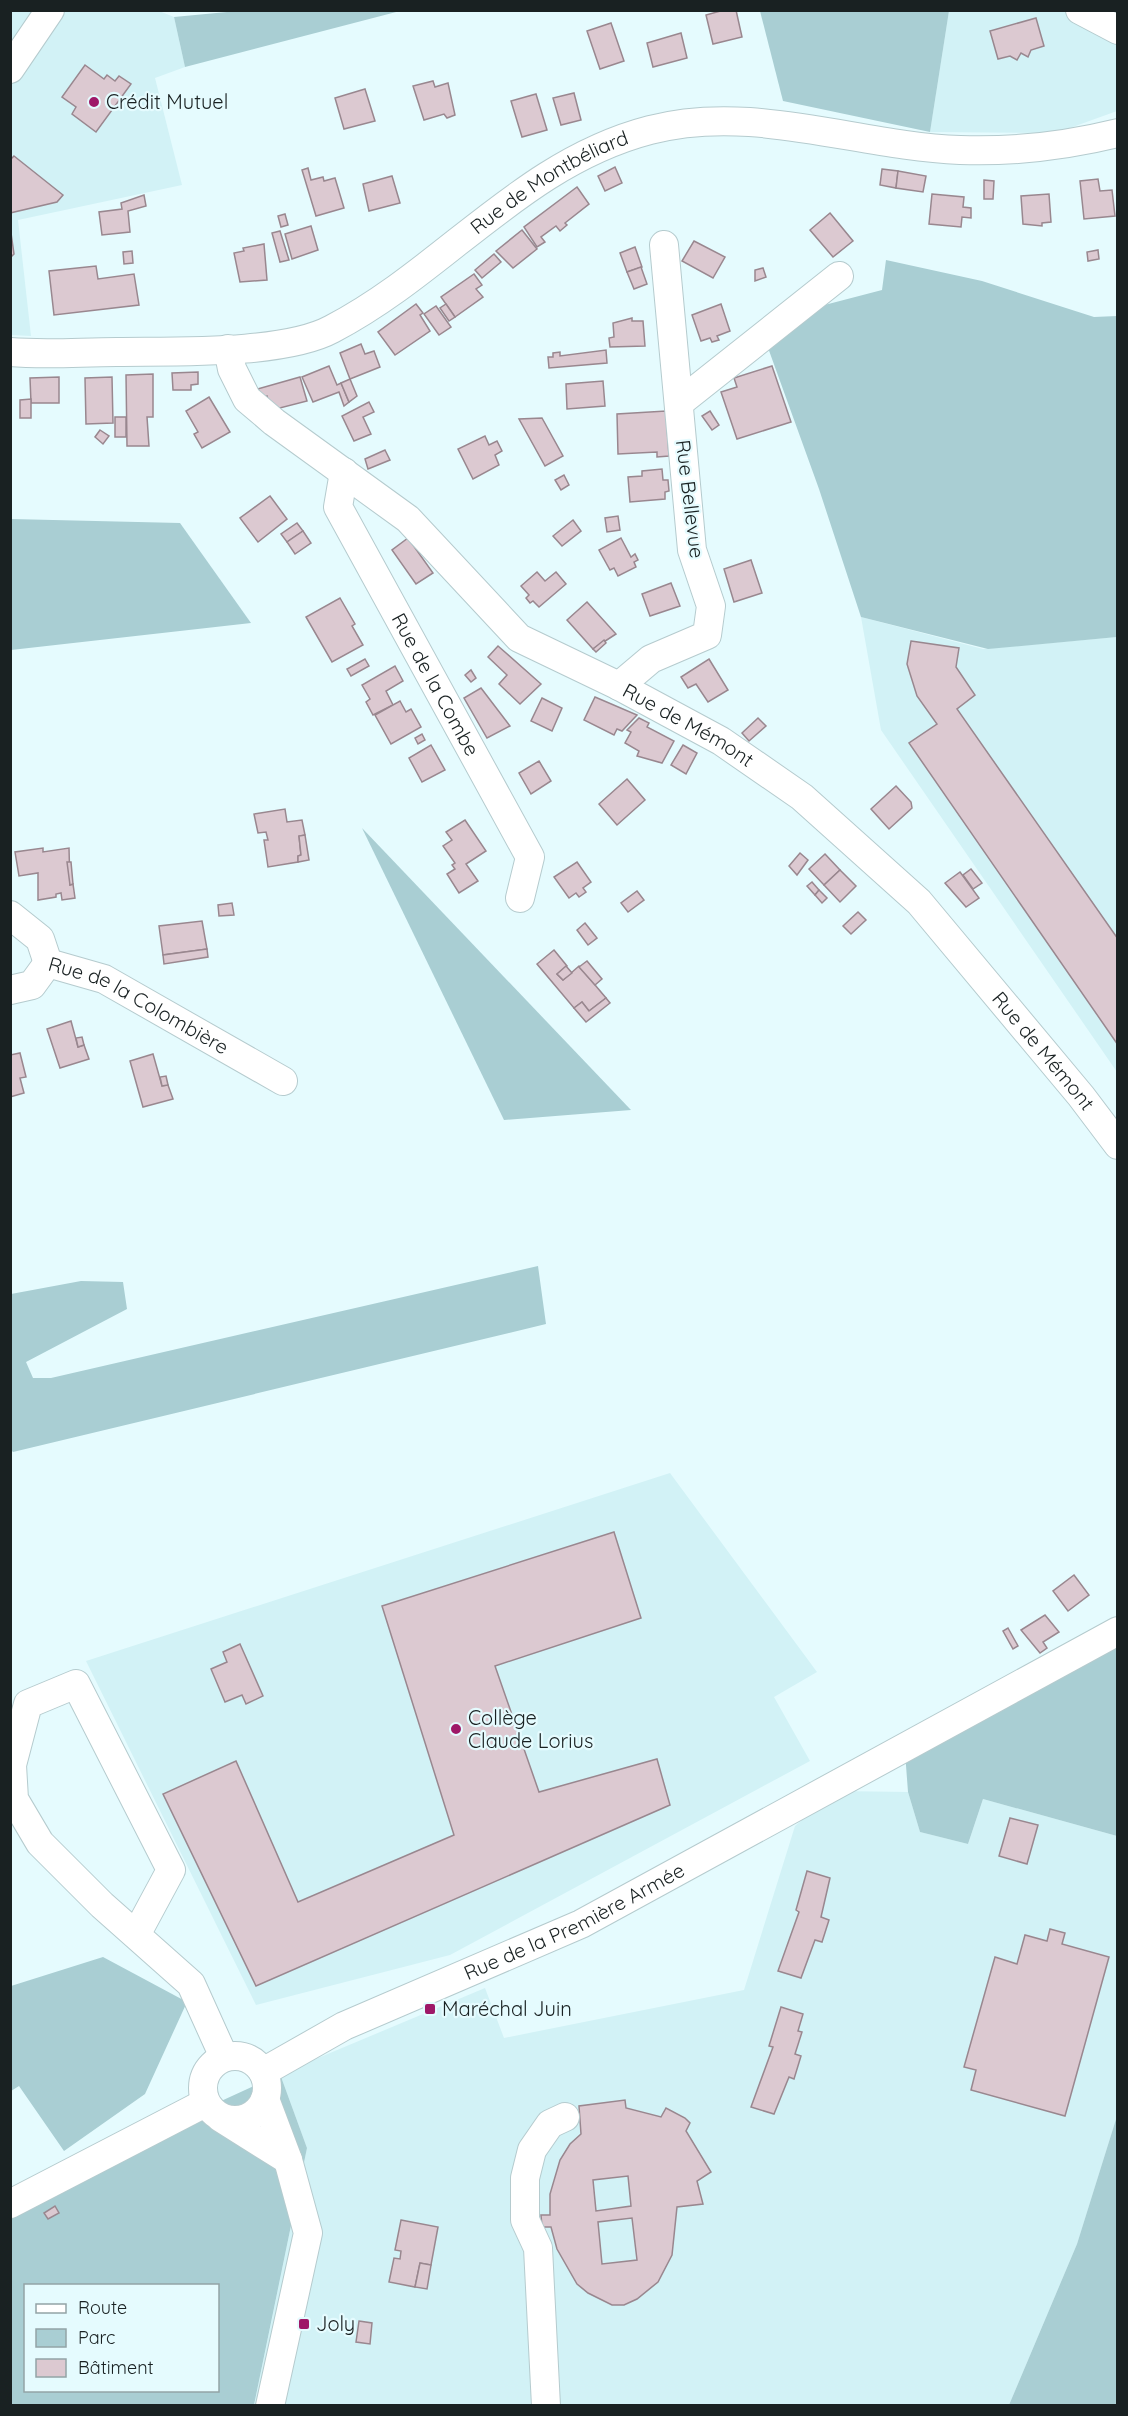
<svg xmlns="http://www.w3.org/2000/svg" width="1128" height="2416" font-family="Quicksand,sans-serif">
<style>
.built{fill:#d2f2f6}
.green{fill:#a9ced3;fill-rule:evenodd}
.building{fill:#dcc9d1;stroke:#99878f;stroke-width:1.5;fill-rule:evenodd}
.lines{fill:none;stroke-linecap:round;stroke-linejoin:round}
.minor-casing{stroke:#b5cbce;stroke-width:30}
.minor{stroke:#fff;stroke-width:28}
.poi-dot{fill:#9e1868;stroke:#e5fbfe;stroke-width:2}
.labels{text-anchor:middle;stroke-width:4.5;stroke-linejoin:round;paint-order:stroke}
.poi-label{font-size:20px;fill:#192122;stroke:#e5fbfe;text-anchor:start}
.street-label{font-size:20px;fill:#192122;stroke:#e5fbfe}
</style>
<rect width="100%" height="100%" fill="#e5fbfe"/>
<!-- built -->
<g class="built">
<path d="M 10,11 L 159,11 L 174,17 L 185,67 L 155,78 L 182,185 L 18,220 L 31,336 L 11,335 Z"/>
<path d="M 949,11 L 1117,11 L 1117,111 L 1056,133 L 930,132 Z"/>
<path d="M 861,617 L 983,649 L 1117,637 L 1117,1072 L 881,730 Z"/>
<path d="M 670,1473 L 817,1672 L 774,1697 L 810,1761 L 450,1955 L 256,2005 L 86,1661 Z"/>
<path d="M 837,1791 L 908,1792 L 920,1832 L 968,1844 L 983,1799 L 1117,1836 L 1117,2116 L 1077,2244 L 1009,2405 L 254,2406 L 307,2148 L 280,2074 L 485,1988 L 504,2038 L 744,1990 L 795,1826 Z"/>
</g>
<!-- green -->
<g class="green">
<path d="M 248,10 L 400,10 L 400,11 L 185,67 L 174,17 Z"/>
<path d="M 760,11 L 949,11 L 930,132 L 783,101 Z"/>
<path d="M 886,260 L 982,281 L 1094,317 L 1117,316 L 1117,637 L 988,649 L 861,617 L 819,489 L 767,345 L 813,308 L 882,290 Z"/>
<path d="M 11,519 L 180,523 L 251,623 L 11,650 Z"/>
<path d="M 362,828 L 631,1110 L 504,1120 Z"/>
<path d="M 538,1266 L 546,1324 L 13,1452 L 11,1450 L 11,1294 L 81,1281 L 123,1282 L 127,1309 L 26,1362 L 33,1378 L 51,1378 Z"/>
<path d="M 1117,1645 L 1117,1836 L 983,1799 L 968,1844 L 920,1832 L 908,1792 L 905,1752 Z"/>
<path d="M 103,1957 L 187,2002 L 145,2094 L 64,2151 L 19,2086 L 11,2091 L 11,1986 Z"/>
<path d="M 280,2074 L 307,2148 L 254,2405 L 11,2406 L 11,2219 L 75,2168 ZM 26,2286 L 218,2286 L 218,2390 L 26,2390 Z"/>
<path d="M 1117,2116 L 1117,2405 L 1009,2405 L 1077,2244 Z"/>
</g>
<!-- building -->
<g class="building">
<path d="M 724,10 L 736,10 L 742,37 L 713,44 L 706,15 Z"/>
<path d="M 1036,18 L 1044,46 L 1031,50 L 1028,57 L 1021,53 L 1017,60 L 1010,56 L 998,59 L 990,31 Z"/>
<path d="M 611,23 L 624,61 L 600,69 L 587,31 Z"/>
<path d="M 681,33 L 687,58 L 653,67 L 647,43 Z"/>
<path d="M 85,65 L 104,79 L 107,75 L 115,81 L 119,76 L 131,84 L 96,132 L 72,114 L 76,107 L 62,97 Z"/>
<path d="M 433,81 L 435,87 L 448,83 L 455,115 L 447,118 L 444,114 L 424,120 L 413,86 Z"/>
<path d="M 365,89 L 375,121 L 344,129 L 335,98 Z"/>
<path d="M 574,93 L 581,120 L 561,125 L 553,98 Z"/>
<path d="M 536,94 L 547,130 L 522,137 L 511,101 Z"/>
<path d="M 14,156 L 63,195 L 57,202 L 10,213 L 10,160 Z"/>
<path d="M 615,167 L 622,183 L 605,191 L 598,176 Z"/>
<path d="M 308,168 L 311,180 L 323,177 L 324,181 L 335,178 L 344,208 L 316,216 L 302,170 Z"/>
<path d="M 882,169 L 898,171 L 896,188 L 880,185 Z"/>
<path d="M 898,171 L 926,176 L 923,192 L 896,188 Z"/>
<path d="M 392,176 L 400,203 L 369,211 L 363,184 Z"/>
<path d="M 1098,179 L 1100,191 L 1112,190 L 1115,216 L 1084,219 L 1080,181 Z"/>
<path d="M 984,180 L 994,181 L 993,199 L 984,199 Z"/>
<path d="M 577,187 L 589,204 L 565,223 L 567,225 L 560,231 L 556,226 L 541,237 L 545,242 L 537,247 L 524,227 Z"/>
<path d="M 932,194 L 964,197 L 963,207 L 971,208 L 971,218 L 962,217 L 961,227 L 929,224 Z"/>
<path d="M 1049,194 L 1051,222 L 1042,223 L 1042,226 L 1023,224 L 1021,196 Z"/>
<path d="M 144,195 L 146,206 L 128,211 L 130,232 L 102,235 L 99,212 L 122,209 L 121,203 Z"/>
<path d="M 830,213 L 853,241 L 833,257 L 810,230 Z"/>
<path d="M 285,214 L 288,225 L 281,227 L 278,216 Z"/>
<path d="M 10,226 L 14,254 L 10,258 Z"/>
<path d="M 311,226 L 318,250 L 292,259 L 285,234 Z"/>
<path d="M 522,230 L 537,249 L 513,268 L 496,251 Z"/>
<path d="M 280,231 L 289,260 L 280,262 L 272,233 Z"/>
<path d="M 694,241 L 725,257 L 713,278 L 682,261 Z"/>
<path d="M 264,244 L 267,280 L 240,282 L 234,253 L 244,251 L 243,248 Z"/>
<path d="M 635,247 L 642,267 L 627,272 L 620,253 Z"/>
<path d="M 1098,250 L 1099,259 L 1088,261 L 1087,252 Z"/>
<path d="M 132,251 L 133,263 L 124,264 L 123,252 Z"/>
<path d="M 494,254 L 501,262 L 482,278 L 475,270 Z"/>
<path d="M 96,266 L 98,279 L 134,274 L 139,305 L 54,315 L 49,271 Z"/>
<path d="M 641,267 L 647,284 L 634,289 L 627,272 Z"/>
<path d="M 763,268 L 766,277 L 755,281 L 755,270 Z"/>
<path d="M 474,274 L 482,285 L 476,289 L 483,297 L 455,317 L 441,297 Z"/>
<path d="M 416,304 L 423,313 L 420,315 L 430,331 L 395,355 L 378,332 Z"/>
<path d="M 446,304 L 455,317 L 449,321 L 440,308 Z"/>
<path d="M 721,304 L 730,331 L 717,336 L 719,340 L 712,342 L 710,338 L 701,341 L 692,315 Z"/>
<path d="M 436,306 L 451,327 L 439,335 L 424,314 Z"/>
<path d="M 632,318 L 632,321 L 643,321 L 645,346 L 610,347 L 609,338 L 614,337 L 613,323 Z"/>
<path d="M 361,344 L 365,354 L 374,351 L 380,367 L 350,379 L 340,353 Z"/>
<path d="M 606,350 L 607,363 L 549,368 L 548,357 L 553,357 L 553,353 L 560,352 L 560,356 Z"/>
<path d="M 329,366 L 337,385 L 341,383 L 349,402 L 344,406 L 339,392 L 313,402 L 302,377 Z"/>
<path d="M 772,366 L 791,422 L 737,439 L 721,392 L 737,387 L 734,378 Z"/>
<path d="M 198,372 L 198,384 L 191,385 L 191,390 L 173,390 L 172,373 Z"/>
<path d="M 153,374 L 153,417 L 147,417 L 149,446 L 127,446 L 126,375 Z"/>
<path d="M 59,377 L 59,403 L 31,403 L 30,378 Z"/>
<path d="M 112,377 L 113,423 L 86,424 L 85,378 Z"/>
<path d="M 300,377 L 307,401 L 276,409 L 269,404 L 267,396 L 262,398 L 254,390 Z"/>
<path d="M 350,379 L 357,396 L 349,402 L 341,383 Z"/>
<path d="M 603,381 L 605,406 L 567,409 L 566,384 Z"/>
<path d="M 209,397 L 230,432 L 202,448 L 194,434 L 198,432 L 186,411 Z"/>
<path d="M 31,399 L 31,418 L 20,418 L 20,400 Z"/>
<path d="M 369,402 L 374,412 L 363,417 L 371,434 L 354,441 L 342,416 Z"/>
<path d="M 666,411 L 669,456 L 657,457 L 657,452 L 618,454 L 617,414 Z"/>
<path d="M 710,411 L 719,425 L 712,430 L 702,416 Z"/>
<rect x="115" y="417" width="11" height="20"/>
<path d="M 542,418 L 563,456 L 545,466 L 519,419 Z"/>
<path d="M 100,430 L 109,436 L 103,444 L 95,437 Z"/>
<path d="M 485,436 L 489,445 L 497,441 L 502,451 L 495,455 L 499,465 L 473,479 L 458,449 Z"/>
<path d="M 385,450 L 390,460 L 368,469 L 365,459 Z"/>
<path d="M 662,469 L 663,480 L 668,480 L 669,491 L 665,492 L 665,499 L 630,502 L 628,477 L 642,476 L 642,471 Z"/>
<path d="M 564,475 L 569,485 L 561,490 L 555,480 Z"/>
<path d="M 270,496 L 287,519 L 258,542 L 240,518 Z"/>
<path d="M 618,516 L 620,530 L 607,532 L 605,518 Z"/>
<path d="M 573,520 L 581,531 L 562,546 L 553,536 Z"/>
<path d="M 297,523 L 303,531 L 287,542 L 281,534 Z"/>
<path d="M 303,531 L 311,543 L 295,554 L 287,542 Z"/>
<path d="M 408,538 L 433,573 L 416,584 L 392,550 Z"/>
<path d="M 621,538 L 631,557 L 635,554 L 638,560 L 634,562 L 636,567 L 618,576 L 614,568 L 610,570 L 599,550 Z"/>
<path d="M 751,560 L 762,593 L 734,602 L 724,569 Z"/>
<path d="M 537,572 L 545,581 L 556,572 L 566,584 L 539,607 L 533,601 L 530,603 L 526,598 L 529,595 L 521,586 Z"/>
<path d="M 671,583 L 680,606 L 650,616 L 642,594 Z"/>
<path d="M 340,598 L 355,624 L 352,626 L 363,645 L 332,662 L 306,617 Z"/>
<path d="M 587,602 L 616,634 L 593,649 L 567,620 Z"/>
<path d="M 604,640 L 606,643 L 596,652 L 593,649 Z"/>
<path d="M 911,641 L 959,648 L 956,667 L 975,695 L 957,709 L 1118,939 L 1118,1045 L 909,743 L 937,724 L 917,696 L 907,664 Z"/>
<path d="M 498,646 L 541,684 L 520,704 L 499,684 L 507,675 L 488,657 Z"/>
<path d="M 365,659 L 369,666 L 351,676 L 347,669 Z"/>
<path d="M 709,659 L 728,690 L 708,702 L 696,684 L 688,688 L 681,677 Z"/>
<path d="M 395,666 L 403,681 L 386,691 L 393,705 L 373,715 L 366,702 L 370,699 L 362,685 Z"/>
<path d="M 471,670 L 476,678 L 471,682 L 465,675 Z"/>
<path d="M 481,688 L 510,726 L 487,738 L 464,698 Z"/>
<path d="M 595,697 L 637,715 L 622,731 L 617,729 L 614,735 L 584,720 Z"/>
<path d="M 542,698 L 562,708 L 552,731 L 531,721 Z"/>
<path d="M 400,701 L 406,712 L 411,709 L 421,727 L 391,744 L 375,715 Z"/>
<path d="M 639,718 L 649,723 L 647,727 L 674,741 L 662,763 L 637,756 L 639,751 L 625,743 L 631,732 L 627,730 Z"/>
<path d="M 758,718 L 766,726 L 749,741 L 742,733 Z"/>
<path d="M 422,734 L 425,740 L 418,744 L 415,738 Z"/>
<path d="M 431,745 L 445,770 L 422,782 L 409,758 Z"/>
<path d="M 683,745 L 697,753 L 686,774 L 671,765 Z"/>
<path d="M 539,761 L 551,781 L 531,794 L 519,773 Z"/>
<path d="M 627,779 L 645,800 L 617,825 L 599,804 Z"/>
<path d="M 896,786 L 911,802 L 912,808 L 889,829 L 871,809 Z"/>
<path d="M 285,809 L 287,822 L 302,820 L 305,835 L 299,836 L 301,855 L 298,856 L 298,862 L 268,867 L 264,840 L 268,840 L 266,832 L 258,833 L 254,814 Z"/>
<path d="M 465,820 L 486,851 L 466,864 L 478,881 L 459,893 L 447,874 L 455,869 L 452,865 L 455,863 L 443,846 L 452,840 L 446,832 Z"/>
<path d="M 305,835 L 309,860 L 298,862 L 298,856 L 301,855 L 299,836 Z"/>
<path d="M 43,848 L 43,852 L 69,848 L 70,885 L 73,884 L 75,898 L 62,900 L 61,893 L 56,894 L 56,897 L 38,900 L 38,873 L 19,876 L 15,852 Z"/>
<path d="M 800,853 L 808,860 L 797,875 L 789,866 Z"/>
<path d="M 825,854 L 840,870 L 824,885 L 809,869 Z"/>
<path d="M 67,862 L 71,862 L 73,884 L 70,885 Z"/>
<path d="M 577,862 L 591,882 L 583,888 L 586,892 L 579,897 L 576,893 L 569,898 L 554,877 Z"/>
<path d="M 971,869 L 982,883 L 973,889 L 963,875 Z"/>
<path d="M 840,870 L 856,886 L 840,902 L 824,885 Z"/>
<path d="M 960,872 L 979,898 L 966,907 L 945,883 Z"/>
<path d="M 812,882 L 819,890 L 815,895 L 807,886 Z"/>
<path d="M 819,890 L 827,898 L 822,903 L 815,895 Z"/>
<path d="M 637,891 L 644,900 L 628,912 L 621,903 Z"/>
<path d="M 232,903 L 234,915 L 219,916 L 218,905 Z"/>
<path d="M 858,912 L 866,920 L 851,934 L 843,926 Z"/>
<path d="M 202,921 L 207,949 L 163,955 L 159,926 Z"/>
<path d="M 585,923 L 597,938 L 588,945 L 577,930 Z"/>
<path d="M 207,949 L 208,957 L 164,964 L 163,955 Z"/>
<path d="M 554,950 L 567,966 L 557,974 L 563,980 L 579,966 L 606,998 L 589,1011 L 582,1002 L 574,1008 L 537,964 Z"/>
<path d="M 587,961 L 602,979 L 595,985 L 579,967 Z"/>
<path d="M 566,966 L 572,973 L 563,980 L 557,974 Z"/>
<path d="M 606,998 L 610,1003 L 586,1022 L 574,1008 L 582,1002 L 589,1011 Z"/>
<path d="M 71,1021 L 78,1047 L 84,1045 L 89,1059 L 60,1068 L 47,1029 Z"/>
<path d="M 82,1037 L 84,1045 L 78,1047 L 76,1038 Z"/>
<path d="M 20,1053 L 26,1077 L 20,1078 L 24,1093 L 10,1097 L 10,1055 Z"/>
<path d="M 153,1054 L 162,1086 L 168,1085 L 173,1099 L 143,1107 L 130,1061 Z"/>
<path d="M 166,1076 L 168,1085 L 162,1086 L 160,1077 Z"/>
<path d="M 614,1532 L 641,1618 L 495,1666 L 539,1792 L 657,1759 L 670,1805 L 256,1986 L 163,1794 L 236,1761 L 298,1902 L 454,1835 L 382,1606 Z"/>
<path d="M 1074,1575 L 1089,1595 L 1068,1611 L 1053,1591 Z"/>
<path d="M 1045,1615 L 1059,1632 L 1043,1642 L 1047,1648 L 1040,1653 L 1021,1630 Z"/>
<path d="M 1008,1628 L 1018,1646 L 1013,1649 L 1003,1631 Z"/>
<path d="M 240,1644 L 263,1696 L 246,1704 L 242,1695 L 225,1702 L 211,1669 L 227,1662 L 223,1652 Z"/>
<path d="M 1010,1818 L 1038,1825 L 1027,1864 L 999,1856 Z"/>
<path d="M 807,1871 L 830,1878 L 821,1917 L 829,1920 L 822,1942 L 815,1940 L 801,1978 L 778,1971 L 799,1912 L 796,1910 Z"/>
<path d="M 1050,1929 L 1065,1933 L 1062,1944 L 1109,1957 L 1065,2116 L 971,2090 L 976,2070 L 964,2067 L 995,1957 L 1017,1964 L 1025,1935 L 1047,1941 Z"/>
<path d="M 781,2007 L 803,2014 L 798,2031 L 802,2032 L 795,2054 L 801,2056 L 794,2079 L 789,2077 L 774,2114 L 751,2107 L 773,2047 L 769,2046 Z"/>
<path d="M 625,2100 L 626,2108 L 661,2117 L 666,2108 L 685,2118 L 690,2123 L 686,2131 L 711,2172 L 697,2181 L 703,2204 L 677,2207 L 672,2255 L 658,2282 L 637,2299 L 624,2305 L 612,2305 L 588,2293 L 577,2284 L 557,2249 L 551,2227 L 542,2227 L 541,2215 L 550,2215 L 550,2194 L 560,2160 L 570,2144 L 581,2134 L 579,2106 ZM 628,2176 L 631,2206 L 596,2211 L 593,2180 ZM 632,2218 L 637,2260 L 602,2264 L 598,2222 Z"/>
<path d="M 55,2206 L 59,2213 L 48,2219 L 44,2213 Z"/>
<path d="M 401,2220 L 438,2227 L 431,2265 L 420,2263 L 415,2287 L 389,2282 L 394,2258 L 400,2259 L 401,2251 L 395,2250 Z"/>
<path d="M 420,2263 L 431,2265 L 427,2289 L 415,2287 Z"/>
<path d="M 359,2321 L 372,2323 L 370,2344 L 356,2342 Z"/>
</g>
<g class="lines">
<defs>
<g id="minor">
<path d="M 1080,10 L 1118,30"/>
<path d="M 10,69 L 50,10"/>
<path id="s1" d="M 228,349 L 232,369 L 247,399 L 274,422 L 408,519 L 519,638 L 619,686 L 721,741 L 802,797 L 919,902 L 1081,1096 L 1118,1145"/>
<path id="s2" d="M 10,352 C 46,355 81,352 117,352 C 173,351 284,355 332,329 C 445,270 523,163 650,130 C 753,103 857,146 960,150 C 1014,152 1065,146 1118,133"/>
<path d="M 679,403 L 839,276"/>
<path id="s3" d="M 344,472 L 338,507 L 530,857 L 520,898"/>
<path d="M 619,686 L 651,659 L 707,635 L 711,606 L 692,550 L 664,245"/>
<path id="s4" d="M 10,915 L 40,939 L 48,963 L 104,979 L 283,1081"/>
<path d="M 10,990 L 32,985 L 48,963"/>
<path d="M 136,1935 L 171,1870 L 76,1684 L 28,1704 L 12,1765 L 14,1799 L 40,1843 L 102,1905 L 191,1984 L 224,2057"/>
<circle cx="235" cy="2088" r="32"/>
<path id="s5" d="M 263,2072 L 344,2026 L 581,1924 L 1118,1631"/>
<path d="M 265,2099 L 288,2160 L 308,2233 L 270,2406"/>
<path d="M 221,2118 L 288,2160"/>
<path d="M 10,2204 L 205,2103"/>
<path d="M 546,2406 L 538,2248 L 525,2220 L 525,2178 L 532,2150 L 550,2124 L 565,2117"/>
</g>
</defs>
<!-- minor casing -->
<use href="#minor" class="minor-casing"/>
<!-- minor -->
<use href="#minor" class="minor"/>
</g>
<!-- markers -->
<g class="poi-dot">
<circle cx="94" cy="102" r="6"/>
<circle cx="456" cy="1729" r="6"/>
<rect x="424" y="2003" width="12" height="12" rx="3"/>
<rect x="298" y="2318" width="12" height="12" rx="3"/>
</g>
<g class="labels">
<!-- poi labels -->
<g class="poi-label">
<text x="106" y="109">Crédit Mutuel</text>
<text x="468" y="1725">Collège<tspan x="468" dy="23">Claude Lorius</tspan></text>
<text x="442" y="2016">Maréchal Juin</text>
<text x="316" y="2331">Joly</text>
</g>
<!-- street labels -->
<g class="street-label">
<text dy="7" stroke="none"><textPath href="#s2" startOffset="588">Rue de Montbéliard</textPath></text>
<text transform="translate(690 499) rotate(83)" y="7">Rue Bellevue</text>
<text dy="7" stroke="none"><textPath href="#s3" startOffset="238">Rue de la Combe</textPath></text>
<text dy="7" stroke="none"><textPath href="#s1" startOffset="608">Rue de Mémont</textPath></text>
<text dy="7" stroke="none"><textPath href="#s4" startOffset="164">Rue de la Colombière</textPath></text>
<text dy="7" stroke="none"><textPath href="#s1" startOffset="1094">Rue de Mémont</textPath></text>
<text dy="7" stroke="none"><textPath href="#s5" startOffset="346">Rue de la Première Armée</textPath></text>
</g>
</g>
<!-- border -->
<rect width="1128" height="2416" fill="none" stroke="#192122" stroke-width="24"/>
<!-- legend -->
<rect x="24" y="2284" width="195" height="108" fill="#e5fbfe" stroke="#93a4a6" stroke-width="1.5"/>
<rect x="36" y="2304" width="30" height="9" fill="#ffffff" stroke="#93a4a6" stroke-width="1.5"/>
<text x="78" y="2314" font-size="18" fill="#192122">Route</text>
<rect x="36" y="2329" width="30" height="18" fill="#a9ced3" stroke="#93a4a6" stroke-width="1.5"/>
<text x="78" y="2344" font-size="18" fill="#192122">Parc</text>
<rect x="36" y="2359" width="30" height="18" fill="#dcc9d1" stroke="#93a4a6" stroke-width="1.5"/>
<text x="78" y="2374" font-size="18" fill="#192122">Bâtiment</text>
</svg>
